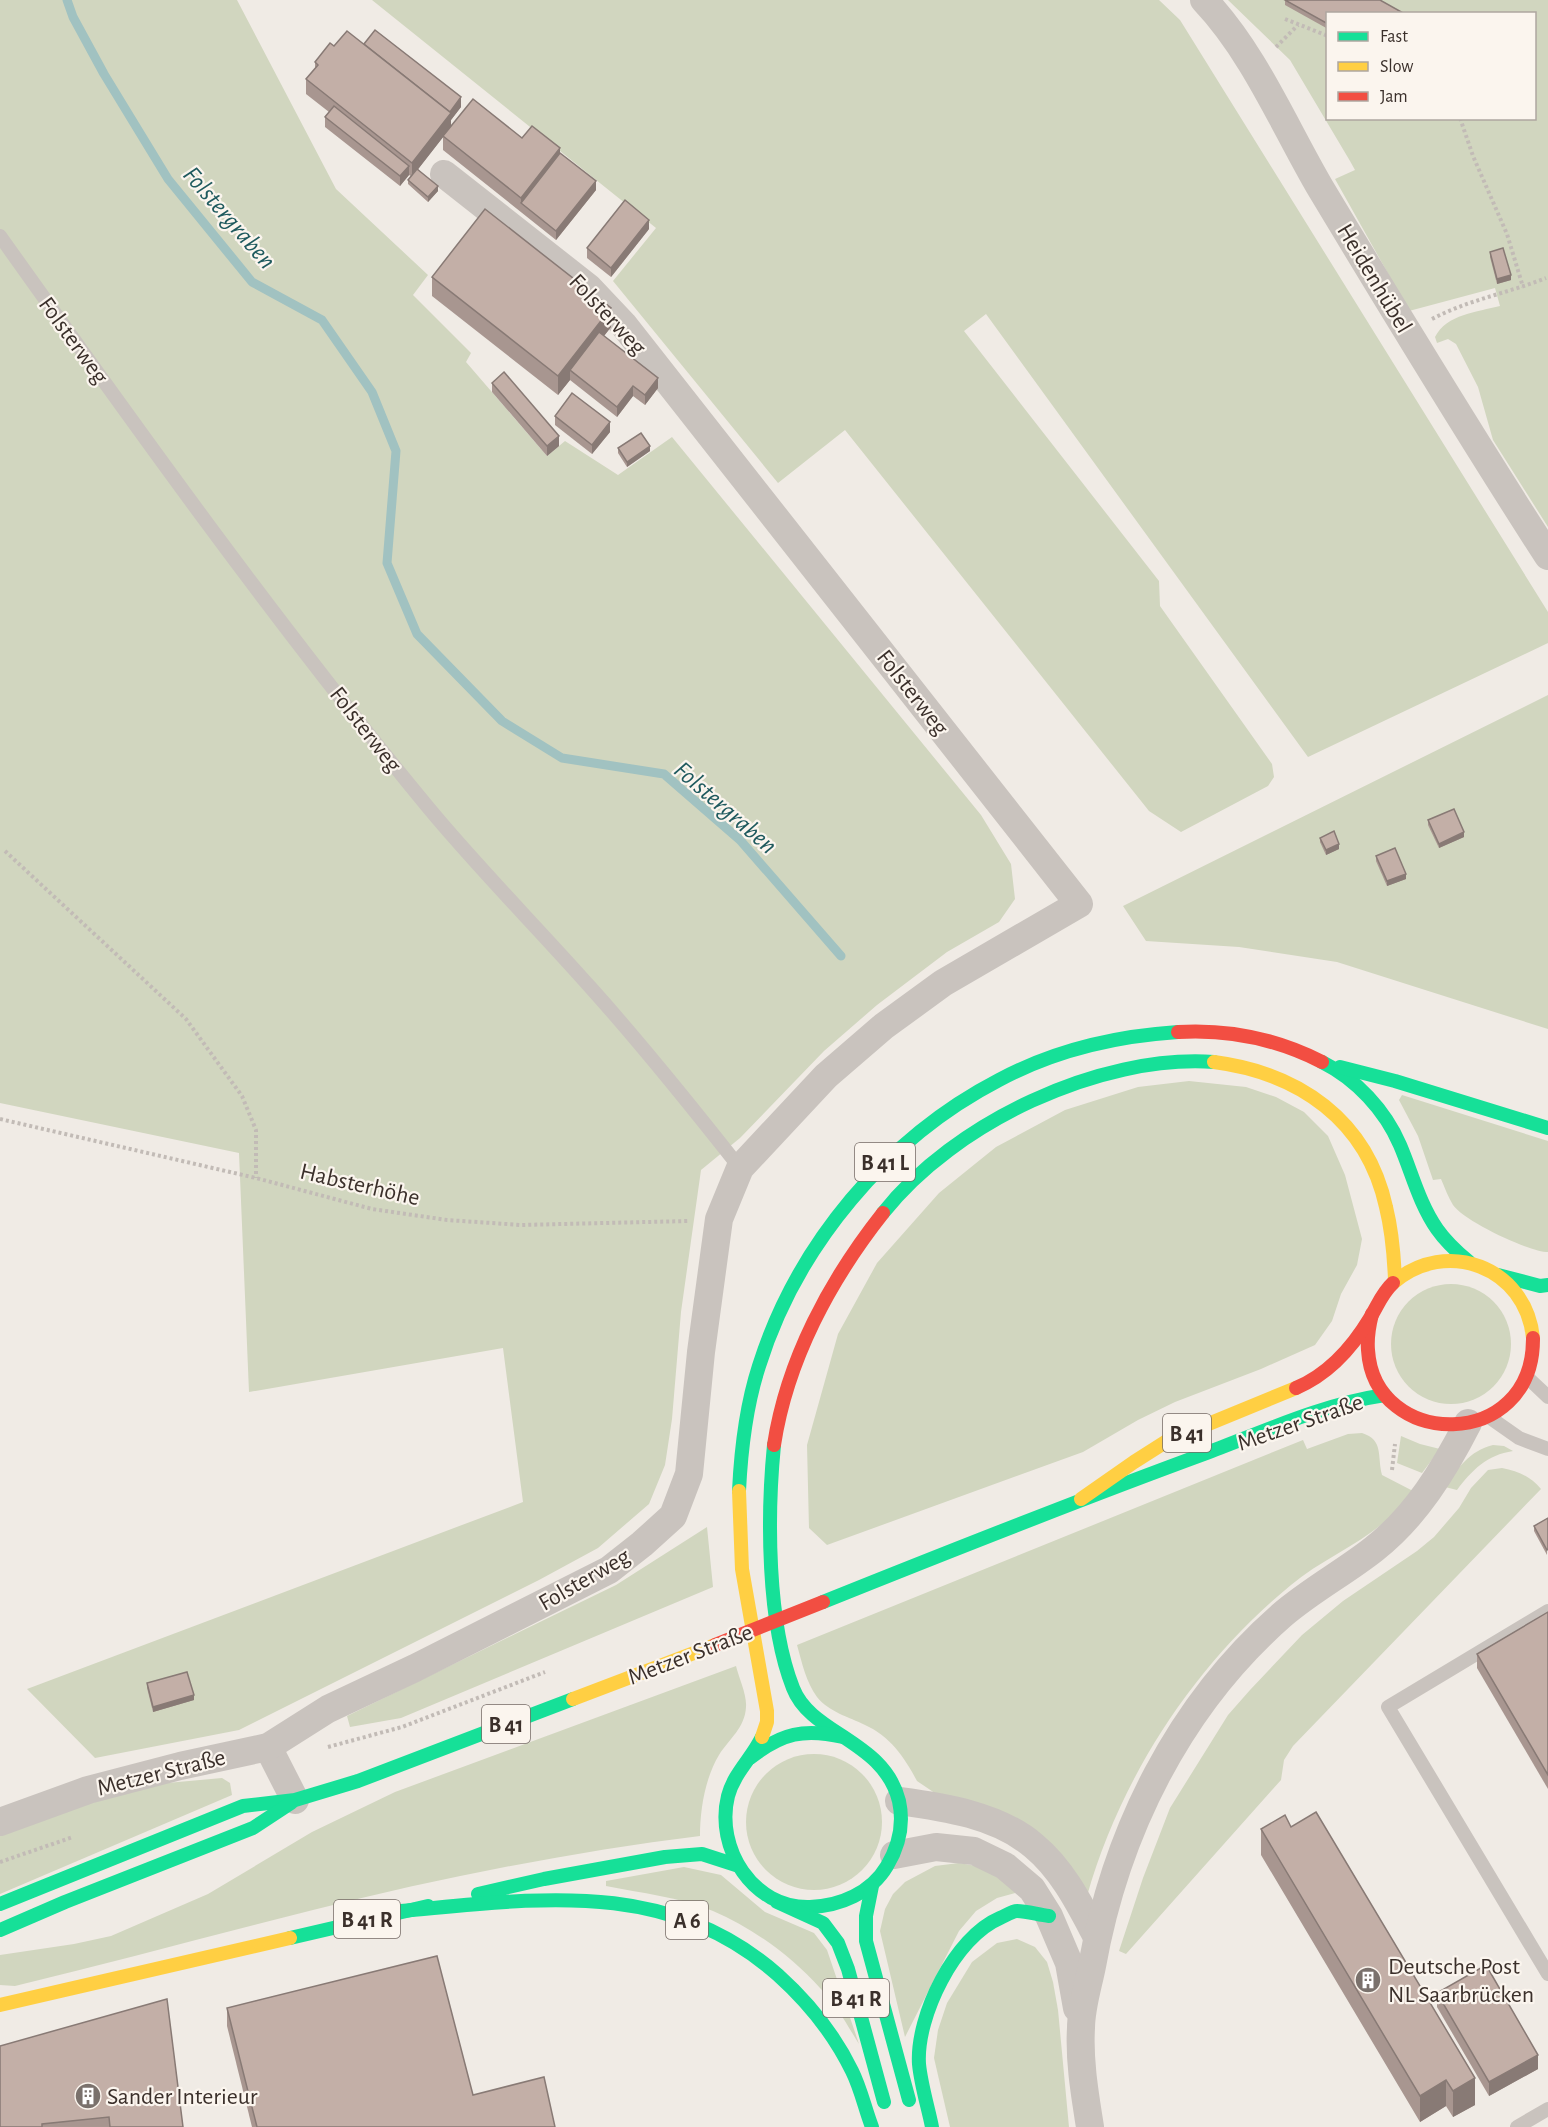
<svg xmlns="http://www.w3.org/2000/svg" width="1548" height="2127" font-family="'Alegreya Sans',sans-serif">
<style>
.green{fill:#d1d6bf;fill-rule:evenodd}
.lines{fill:none;stroke-linecap:round;stroke-linejoin:round}
.stream{stroke:#a1c2c1;stroke-width:9}
.path{stroke:#c2bbb6;stroke-width:4;stroke-dasharray:3 3;stroke-linecap:butt}
.lane{stroke:#c9c3be;stroke-width:14}
.street{stroke:#c9c3be;stroke-width:28}
.fast{stroke:#16e098;stroke-width:14}
.slow{stroke:#ffcf43;stroke-width:14}
.jam{stroke:#f24e42;stroke-width:14}
.jam-bridge{stroke:#f24e42;stroke-width:14}
.wall{fill:#a89690}
.shaded-wall{fill:#887a75}
.building{fill:#c3afa7;stroke:#887a75;stroke-width:1.5}
.labels{text-anchor:middle;stroke-width:4.5;stroke-linejoin:round;paint-order:stroke}
.shield{fill:#fbf5ee;stroke:#756b66;stroke-width:1.5}
.shield-label{font-size:22px;font-weight:bold;fill:#3b302b}
.street-label{font-size:24px;fill:#3b302b;stroke:#fbf5ee}
.poi-label{font-size:24px;fill:#3b302b;stroke:#fbf5ee;text-anchor:start}
.water-label{font-size:26px;font-style:italic;fill:#1f5a5e;stroke:#fbf5ee}
</style>
<rect width="100%" height="100%" fill="#f0ebe5"/>
<!-- green -->
<g class="green">
<path d="M 0,0 L 237,0 L 336,189 L 428,275 L 413,295 L 471,353 L 466,362 L 547,456 L 565,441 L 618,475 L 672,437 L 981,815 L 1011,864 L 1015,899 L 999,922 L 947,952 L 877,1005 L 824,1051 L 740,1138 L 701,1170 L 681,1312 L 672,1419 L 665,1465 L 649,1504 L 598,1548 L 539,1580 L 239,1730 L 95,1758 L 27,1689 L 523,1502 L 503,1348 L 249,1392 L 239,1153 L 0,1103 Z"/>
<path d="M 372,0 L 1159,0 L 1180,20 L 1548,612 L 1548,643 L 1308,757 L 986,314 L 964,331 L 1159,581 L 1160,606 L 1272,764 L 1274,777 L 1268,786 L 1181,832 L 1149,811 L 845,430 L 778,483 L 613,281 L 656,228 Z"/>
<path d="M 1228,0 L 1548,0 L 1548,527 L 1493,440 L 1478,387 L 1456,344 L 1448,339 L 1437,343 L 1435,337 C 1447,314 1477,312 1500,306 L 1495,288 L 1409,311 L 1335,179 L 1355,170 L 1350,161 L 1290,60 ZM 1328,14 L 1534,14 L 1534,118 L 1328,118 Z"/>
<path d="M 1548,695 L 1548,1029 L 1337,962 L 1239,947 L 1146,941 L 1123,906 Z"/>
<path d="M 1189,1081 L 1246,1087 L 1276,1097 L 1304,1112 L 1328,1136 L 1345,1175 L 1362,1239 L 1357,1265 L 1341,1294 L 1332,1321 L 1315,1345 L 1261,1369 L 1175,1402 L 1138,1420 L 1083,1452 L 827,1545 L 809,1528 L 807,1445 L 838,1334 L 877,1263 L 939,1193 L 996,1147 L 1065,1110 L 1138,1087 Z"/>
<path d="M 1402,1095 L 1548,1141 L 1548,1252 C 1529,1252 1464,1221 1453,1205 C 1448,1197 1445,1188 1441,1179 L 1433,1180 L 1418,1136 L 1399,1100 Z"/>
<circle cx="1451" cy="1344" r="60"/>
<path d="M 1362,1433 C 1384,1440 1377,1456 1382,1475 L 1413,1491 C 1407,1498 1402,1505 1395,1512 C 1368,1541 1323,1558 1291,1585 C 1195,1664 1121,1776 1087,1896 L 917,1781 C 905,1758 890,1736 865,1725 C 849,1717 829,1712 817,1697 C 806,1682 802,1663 797,1645 L 1303,1440 L 1307,1449 L 1348,1434 Z"/>
<path d="M 1401,1436 L 1420,1444 L 1440,1449 L 1422,1473 L 1397,1463 Z"/>
<path d="M 1493,1445 L 1504,1446 L 1513,1451 C 1487,1455 1472,1470 1457,1490 L 1445,1487 C 1458,1468 1469,1451 1493,1445 Z"/>
<path d="M 1502,1468 C 1518,1471 1530,1476 1541,1489 L 1293,1746 L 1284,1760 L 1281,1780 L 1126,1954 L 1119,1951 L 1143,1878 L 1170,1808 L 1228,1715 L 1250,1690 L 1302,1635 L 1343,1601 L 1417,1551 L 1434,1537 L 1459,1508 L 1471,1488 L 1488,1470 Z"/>
<path d="M 707,1527 L 713,1587 L 401,1718 L 350,1727 L 347,1716 L 616,1585 Z"/>
<path d="M 736,1666 C 739,1678 747,1695 746,1707 C 745,1728 729,1739 719,1755 C 705,1778 700,1810 700,1836 C 571,1852 439,1878 313,1910 C 213,1935 115,1962 15,1986 L 0,1985 L 0,1955 L 74,1944 L 111,1936 L 208,1894 L 312,1832 L 395,1792 Z"/>
<circle cx="814" cy="1822" r="68"/>
<path d="M 222,1778 L 230,1783 L 232,1795 L 0,1894 L 0,1836 L 88,1804 L 156,1784 Z"/>
<path d="M 959,1863 L 982,1867 L 1019,1892 L 997,1898 L 976,1911 L 959,1931 L 905,2037 L 880,1931 L 885,1909 L 893,1894 L 905,1882 L 935,1866 Z"/>
<path d="M 684,1867 L 721,1875 L 765,1912 L 814,1933 L 827,1950 L 859,2044 C 847,2025 836,2004 820,1988 C 791,1956 753,1928 713,1911 C 679,1897 641,1893 606,1886 L 606,1881 Z"/>
<path d="M 1017,1939 L 1035,1947 L 1047,1962 L 1053,1982 L 1058,2010 L 1069,2127 L 950,2127 L 934,2058 L 938,2030 L 947,2003 L 972,1962 L 997,1943 Z"/>
</g>
<g class="lines">
<!-- stream -->
<path class="stream" d="M 67,0 L 73,17 L 104,74 L 168,179 L 252,282 L 322,320 L 372,392 L 396,451 L 387,563 L 417,634 L 502,721 L 562,758 L 664,774 L 740,840 L 841,956"/>
<!-- path -->
<g class="path">
<path d="M 1285,19 L 1328,36"/>
<path d="M 1276,47 L 1298,25"/>
<path d="M 1460,118 L 1473,156 L 1507,234 L 1523,287"/>
<path d="M 1432,319 C 1468,300 1508,293 1546,278"/>
<path d="M 5,851 L 186,1019 L 242,1096 L 256,1130 L 256,1178"/>
<path d="M 0,1119 L 256,1178 L 372,1209 L 447,1220 L 521,1225 L 689,1221"/>
<path d="M 1392,1470 L 1395,1444"/>
<path d="M 328,1747 L 402,1727 L 545,1672"/>
<path d="M 0,1862 L 73,1837"/>
</g>
<!-- lane -->
<g class="lane">
<path d="M 0,236 C 138,430 276,623 427,806 C 479,869 537,927 591,988 C 643,1046 692,1107 740,1168"/>
<path d="M 1528,1378 L 1548,1397"/>
<path d="M 1489,1417 L 1519,1438 L 1548,1449"/>
<path d="M 1548,1611 L 1388,1707 L 1548,1974"/>
<path d="M 1517,2127 L 1548,2109"/>
</g>
<!-- street -->
<g class="street">
<path d="M 1204,0 C 1255,54 1284,126 1321,189 C 1395,312 1470,435 1548,556"/>
<path d="M 268,1747 L 295,1800"/>
<path d="M 899,1801 C 944,1807 998,1815 1034,1846 C 1063,1870 1080,1905 1097,1937"/>
<path d="M 0,1822 L 88,1790 L 180,1766 L 268,1747 L 328,1709 L 415,1668 L 609,1570 L 642,1544 L 673,1516 L 689,1474 L 701,1352 L 719,1219 L 740,1168 L 826,1076 L 884,1026 L 943,983 L 1079,904 L 623,324 L 589,288 L 444,174"/>
<path d="M 894,1855 L 936,1847 L 974,1851 L 1005,1866 L 1032,1889 L 1049,1916 L 1069,1963 L 1077,2008"/>
<path d="M 1090,2127 C 1085,2095 1079,2061 1081,2028 C 1081,2008 1088,1986 1092,1966 C 1116,1832 1179,1705 1282,1615 C 1311,1590 1345,1572 1374,1549 C 1416,1516 1444,1470 1468,1423"/>
</g>
<!-- fast -->
<g class="fast">
<path d="M 1322,1062 C 1356,1079 1385,1110 1400,1145 C 1412,1173 1419,1203 1437,1229 C 1446,1242 1457,1252 1469,1262"/>
<path d="M 1340,1067 L 1395,1081 L 1548,1128"/>
<path d="M 883,1213 C 954,1123 1099,1054 1214,1062"/>
<path d="M 1498,1275 L 1540,1286 L 1548,1285"/>
<path d="M 739,1491 C 741,1449 746,1406 759,1366 C 797,1245 887,1138 999,1080 C 1053,1051 1117,1036 1178,1032"/>
<path d="M 823,1602 C 950,1551 1076,1501 1204,1454 C 1263,1432 1323,1404 1385,1395"/>
<path d="M 762,1737 C 752,1758 734,1773 728,1796 C 715,1848 753,1909 810,1907 C 840,1906 871,1893 887,1866 C 899,1846 904,1824 899,1801 C 884,1740 811,1735 793,1688 C 767,1622 767,1516 774,1445"/>
<path d="M 750,1758 C 782,1733 804,1728 843,1737"/>
<path d="M 872,1886 L 866,1916 L 866,1941 L 909,2100"/>
<path d="M 478,1894 L 544,1879 L 665,1857 L 702,1854 L 736,1865"/>
<path d="M 777,1902 L 823,1923 L 838,1943 L 848,1969 L 884,2102"/>
<path d="M 0,1904 L 243,1806 L 295,1800 L 358,1781 L 573,1699"/>
<path d="M 401,1911 C 536,1899 667,1877 778,1975 C 808,2002 834,2034 852,2071 C 861,2089 865,2109 872,2127"/>
<path d="M 0,1930 L 65,1902 L 253,1828 L 291,1803"/>
<path d="M 290,1938 L 428,1906"/>
<path d="M 932,2127 C 928,2107 921,2085 919,2064 C 916,2016 955,1937 1000,1918 C 1005,1916 1012,1911 1017,1911 C 1027,1911 1039,1915 1049,1916"/>
</g>
<!-- slow -->
<g class="slow">
<path d="M 1214,1062 C 1299,1073 1367,1120 1386,1207 C 1392,1231 1394,1255 1395,1280"/>
<path d="M 1393,1283 C 1446,1237 1526,1267 1533,1338"/>
<path d="M 739,1491 L 742,1569 L 767,1711 L 767,1722 L 762,1737"/>
<path d="M 1081,1499 L 1134,1462 L 1167,1441 L 1296,1388"/>
<path d="M 573,1699 L 715,1645"/>
<path d="M 0,2005 L 290,1938"/>
</g>
<!-- jam -->
<g class="jam">
<path d="M 1178,1032 C 1229,1029 1277,1039 1322,1062"/>
<path d="M 1372,1314 C 1369,1326 1367,1338 1368,1350 C 1374,1450 1534,1452 1533,1338"/>
<path d="M 1296,1388 C 1329,1374 1352,1348 1370,1318 C 1378,1305 1382,1293 1393,1283"/>
<path d="M 774,1445 C 787,1360 830,1280 883,1213"/>
</g>
<!-- jam-bridge -->
<path class="jam-bridge" d="M 715,1645 L 823,1602"/>
</g>
<!-- wall -->
<g class="wall">
<path d="M 1285,0 L 1328,14 L 1328,29 L 1285,5 Z"/>
<path d="M 364,44 L 461,107 L 451,120 L 451,126 L 522,138 L 560,153 L 596,190 L 556,240 L 443,150 L 443,137 L 418,169 L 438,191 L 428,202 L 408,184 L 408,180 L 411,176 L 409,175 L 400,186 L 325,127 L 325,117 L 329,112 L 306,94 L 306,79 L 315,69 L 315,62 L 334,46 Z"/>
<path d="M 649,229 L 611,277 L 587,258 L 587,248 Z"/>
<path d="M 1490,252 L 1511,280 L 1497,284 L 1490,257 Z"/>
<path d="M 432,277 L 611,327 L 604,336 L 658,388 L 645,405 L 633,396 L 617,417 L 570,380 L 558,395 L 432,296 Z"/>
<path d="M 492,383 L 559,446 L 547,456 L 492,392 Z"/>
<path d="M 555,416 L 610,432 L 592,454 L 555,425 Z"/>
<path d="M 618,448 L 650,451 L 627,467 L 618,453 Z"/>
<path d="M 1428,820 L 1464,837 L 1439,848 L 1428,825 Z"/>
<path d="M 1320,838 L 1339,849 L 1326,855 L 1320,842 Z"/>
<path d="M 1376,856 L 1406,879 L 1387,886 L 1376,861 Z"/>
<path d="M 1548,1518 L 1547,1555 L 1534,1531 L 1534,1526 Z"/>
<path d="M 1548,1612 L 1548,1789 L 1477,1668 L 1477,1654 Z"/>
<path d="M 147,1683 L 194,1700 L 153,1712 L 147,1688 Z"/>
<path d="M 1291,1827 L 1475,2105 L 1453,2117 L 1446,2106 L 1420,2122 L 1261,1855 L 1261,1829 Z"/>
<path d="M 1437,1993 L 1538,2069 L 1489,2096 L 1437,2007 Z"/>
<path d="M 227,2008 L 473,2095 L 555,2127 L 252,2127 L 227,2026 Z"/>
<path d="M 0,2046 L 183,2127 L 0,2127 Z"/>
</g>
<!-- shaded-wall -->
<g class="shaded-wall">
<path d="M 461,97 L 461,107 L 451,120 L 451,127 L 412,177 L 412,163 Z"/>
<path d="M 560,148 L 560,162 L 521,203 L 521,198 Z"/>
<path d="M 409,166 L 409,175 L 400,186 L 400,176 Z"/>
<path d="M 596,181 L 596,190 L 556,240 L 556,231 Z"/>
<path d="M 438,186 L 438,191 L 428,202 L 428,197 Z"/>
<path d="M 649,220 L 649,229 L 611,277 L 611,268 Z"/>
<path d="M 1511,275 L 1511,280 L 1497,284 L 1497,279 Z"/>
<path d="M 611,308 L 611,327 L 574,374 L 570,370 L 570,380 L 558,395 L 558,376 Z"/>
<path d="M 658,378 L 658,388 L 645,405 L 645,395 Z"/>
<path d="M 633,386 L 633,396 L 617,417 L 617,407 Z"/>
<path d="M 610,422 L 610,432 L 592,454 L 592,445 Z"/>
<path d="M 559,436 L 559,446 L 547,456 L 547,446 Z"/>
<path d="M 650,446 L 650,451 L 627,467 L 627,462 Z"/>
<path d="M 1464,832 L 1464,837 L 1439,848 L 1439,844 Z"/>
<path d="M 1339,844 L 1339,849 L 1326,855 L 1326,850 Z"/>
<path d="M 1406,874 L 1406,879 L 1387,886 L 1387,881 Z"/>
<path d="M 194,1695 L 194,1700 L 153,1712 L 153,1707 Z"/>
<path d="M 1538,2055 L 1538,2069 L 1489,2096 L 1489,2082 Z"/>
<path d="M 1475,2078 L 1475,2105 L 1453,2117 L 1453,2091 Z"/>
<path d="M 1446,2080 L 1446,2106 L 1420,2122 L 1420,2096 Z"/>
</g>
<!-- building -->
<g class="building">
<path d="M 1285,0 L 1380,0 L 1405,14 L 1328,14 L 1328,24 Z"/>
<path d="M 375,30 L 461,97 L 450,112 L 364,44 Z"/>
<path d="M 347,31 L 451,113 L 412,163 L 306,79 L 318,65 L 315,62 L 330,43 L 334,46 Z"/>
<path d="M 473,99 L 522,138 L 532,126 L 560,148 L 521,198 L 443,136 Z"/>
<path d="M 334,106 L 409,166 L 400,176 L 325,117 Z"/>
<path d="M 560,153 L 596,181 L 556,231 L 521,203 Z"/>
<path d="M 417,169 L 438,186 L 428,197 L 408,180 Z"/>
<path d="M 625,200 L 649,220 L 611,268 L 587,248 Z"/>
<path d="M 485,209 L 611,308 L 558,376 L 432,277 Z"/>
<path d="M 1503,248 L 1511,275 L 1497,279 L 1490,252 Z"/>
<path d="M 599,332 L 658,378 L 645,395 L 633,386 L 617,407 L 570,370 Z"/>
<path d="M 504,372 L 559,436 L 547,446 L 492,383 Z"/>
<path d="M 572,393 L 610,422 L 592,445 L 555,416 Z"/>
<path d="M 641,433 L 650,446 L 627,462 L 618,448 Z"/>
<path d="M 1454,809 L 1464,832 L 1439,844 L 1428,820 Z"/>
<path d="M 1334,831 L 1339,844 L 1326,850 L 1320,838 Z"/>
<path d="M 1395,848 L 1406,874 L 1387,881 L 1376,856 Z"/>
<path d="M 1548,1518 L 1548,1549 L 1547,1550 L 1534,1526 Z"/>
<path d="M 1548,1612 L 1548,1775 L 1477,1654 Z"/>
<path d="M 187,1672 L 194,1695 L 153,1707 L 147,1683 Z"/>
<path d="M 1316,1812 L 1475,2078 L 1453,2091 L 1446,2080 L 1420,2096 L 1261,1829 L 1285,1815 L 1291,1827 Z"/>
<path d="M 437,1956 L 473,2095 L 544,2077 L 555,2127 L 257,2127 L 227,2008 Z"/>
<path d="M 1486,1965 L 1538,2055 L 1489,2082 L 1437,1993 Z"/>
<path d="M 167,1999 L 183,2127 L 110,2127 L 109,2117 L 42,2124 L 42,2127 L 0,2127 L 0,2046 Z"/>
</g>
<!-- icons -->
<defs>
<symbol id="building-disc" viewBox="-11 -11 22 22"><circle r="9.5" fill="#7a716c" stroke="#fbf5ee"/><path d="M-4-6H4V6H1V3H-1V6H-4ZM-2.5-4.3h1.7v1.8h-1.7ZM.8-4.3h1.7v1.8H.8ZM-2.5-1h1.7V.8h-1.7ZM.8-1h1.7V.8H.8Z" fill="#fff"/></symbol>
</defs>
<g fill-rule="evenodd">
<use href="#building-disc" x="1353" y="1965" width="30" height="30"/>
<use href="#building-disc" x="73" y="2081" width="30" height="30"/>
</g>
<g class="labels">
<!-- shield labels -->
<g class="shield">
<rect x="855" y="1143" width="60" height="38" rx="4.5"/>
<rect x="1163" y="1414" width="48" height="38" rx="4.5"/>
<rect x="482" y="1705" width="48" height="38" rx="4.5"/>
<rect x="334" y="1900" width="66" height="38" rx="4.5"/>
<rect x="666" y="1901" width="42" height="38" rx="4.5"/>
<rect x="823" y="1979" width="66" height="38" rx="4.5"/>
</g>
<g class="shield-label">
<text x="885" y="1170">B 41 L</text>
<text x="1187" y="1441">B 41</text>
<text x="506" y="1732">B 41</text>
<text x="367" y="1927">B 41 R</text>
<text x="687" y="1928">A 6</text>
<text x="856" y="2006">B 41 R</text>
</g>
<!-- street labels -->
<g class="street-label">
<text transform="translate(1375 278) rotate(59)" y="8">Heidenhübel</text>
<text transform="translate(608 314) rotate(47)" y="8">Folsterweg</text>
<text transform="translate(74 340) rotate(54)" y="8">Folsterweg</text>
<text transform="translate(913 692) rotate(52)" y="8">Folsterweg</text>
<text transform="translate(366 729) rotate(52)" y="8">Folsterweg</text>
<text transform="translate(360 1184) rotate(13)" y="8">Habsterhöhe</text>
<text transform="translate(1300 1422) rotate(-19)" y="8">Metzer Straße</text>
<text transform="translate(584 1579) rotate(-30)" y="8">Folsterweg</text>
<text transform="translate(690 1654) rotate(-21)" y="8">Metzer Straße</text>
<text transform="translate(161 1772) rotate(-14)" y="8">Metzer Straße</text>
</g>
<!-- poi labels -->
<g class="poi-label">
<text x="1388" y="1974">Deutsche Post<tspan x="1388" dy="28">NL Saarbrücken</tspan></text>
<text x="107" y="2104">Sander Interieur</text>
</g>
<!-- water labels -->
<g class="water-label">
<text transform="translate(230 217) rotate(49)" y="9">Folstergraben</text>
<text transform="translate(726 807) rotate(41)" y="9">Folstergraben</text>
</g>
</g>
<!-- legend -->
<rect x="1326" y="12" width="210" height="108" fill="#fbf5ee" stroke="#aea6a0" stroke-width="1.5"/>
<rect x="1338" y="32" width="30" height="9" fill="#16e098" stroke="#aea6a0" stroke-width="1.5"/>
<text x="1380" y="42" font-size="18" fill="#3b302b">Fast</text>
<rect x="1338" y="62" width="30" height="9" fill="#ffcf43" stroke="#aea6a0" stroke-width="1.5"/>
<text x="1380" y="72" font-size="18" fill="#3b302b">Slow</text>
<rect x="1338" y="92" width="30" height="9" fill="#f24e42" stroke="#aea6a0" stroke-width="1.5"/>
<text x="1380" y="102" font-size="18" fill="#3b302b">Jam</text>
</svg>
